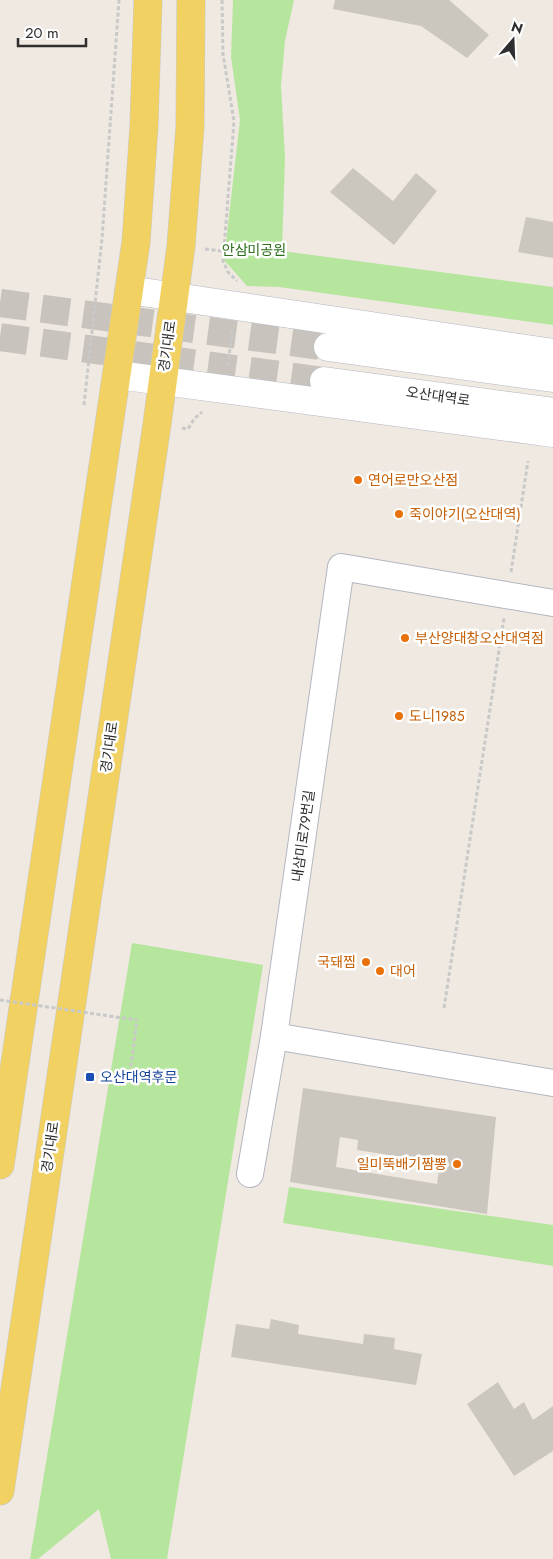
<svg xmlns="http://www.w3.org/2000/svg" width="553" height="1559" font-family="Jost,'Noto Sans KR',sans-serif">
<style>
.green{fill:#b6e59e}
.building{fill:#cbc7bf;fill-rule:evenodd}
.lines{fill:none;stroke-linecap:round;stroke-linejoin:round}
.secondary-tunnel{stroke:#c8c4bd;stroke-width:28;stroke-dasharray:28 14;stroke-linecap:butt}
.minor-casing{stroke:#b4b7c1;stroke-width:28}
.secondary-casing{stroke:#b4b7c1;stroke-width:29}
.primary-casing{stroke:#c9c9c9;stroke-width:29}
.path{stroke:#c9c9c9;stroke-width:3;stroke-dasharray:4 2.5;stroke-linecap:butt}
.minor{stroke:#fff;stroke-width:26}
.secondary{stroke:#fff;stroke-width:28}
.primary{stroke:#f2d163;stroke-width:28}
.path-bridge{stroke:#c9c9c9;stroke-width:3;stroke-dasharray:4 2.5;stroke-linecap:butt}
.food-dot{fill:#e8710a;stroke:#fff;stroke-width:2}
.transit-dot{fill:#1a4fb4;stroke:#fff;stroke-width:2}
.labels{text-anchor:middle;stroke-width:5;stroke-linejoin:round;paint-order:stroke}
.park-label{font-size:14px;fill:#2c6e1b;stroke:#fff}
.street-label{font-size:14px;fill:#2e2e2e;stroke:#fff}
.food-label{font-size:14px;fill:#c56008;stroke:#fff;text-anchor:start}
.transit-label{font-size:14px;fill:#164399;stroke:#fff;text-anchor:start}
</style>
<rect width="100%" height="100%" fill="#efe9e1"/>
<!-- green -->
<g class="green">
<path d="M 233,0 L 294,0 L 285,41 L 281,86 L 285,157 L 282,251 L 553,287 L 553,325 L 279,287 L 247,286 L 224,260 L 240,120 L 231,57 Z"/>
<path d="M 132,943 L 263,965 L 167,1559 L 111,1559 L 99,1509 L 38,1559 L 30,1559 Z"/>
<path d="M 289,1187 L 553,1225 L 553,1266 L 283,1223 Z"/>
</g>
<!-- building -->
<g class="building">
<path d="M 335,0 L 449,0 L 489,35 L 467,58 L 421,26 L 333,9 Z"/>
<path d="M 353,168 L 393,201 L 416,173 L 437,191 L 394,245 L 330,192 Z"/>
<path d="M 526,217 L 553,222 L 553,258 L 518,252 Z"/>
<path d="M 303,1088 L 496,1117 L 487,1214 L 290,1182 ZM 340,1137 L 358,1140 L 357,1150 L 440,1163 L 437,1184 L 336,1167 Z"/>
<path d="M 271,1319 L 299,1325 L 298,1334 L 363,1344 L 364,1334 L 395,1338 L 394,1349 L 422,1354 L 416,1385 L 231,1357 L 236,1324 L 269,1329 Z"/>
<path d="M 498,1382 L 514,1409 L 524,1402 L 533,1420 L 553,1406 L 553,1451 L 514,1476 L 467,1404 Z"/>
</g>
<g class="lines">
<!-- secondary-tunnel -->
<g class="secondary-tunnel">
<path d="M 0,303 L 328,347"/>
<path d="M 0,337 L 324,381"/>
</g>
<defs>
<g id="minor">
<path d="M 553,603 L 341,567 L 274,1036 L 553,1083"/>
<path d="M 250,1174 L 274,1036"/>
</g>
<g id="secondary">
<path d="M 129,290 L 553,353"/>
<path d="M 328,347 L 553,378"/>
<path d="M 118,375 L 553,433"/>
<path d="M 324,381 L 553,412"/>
</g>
<g id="primary">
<path d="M 0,1165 L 136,242 L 144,126 L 148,0"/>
<path d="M 0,1491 L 157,424 L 181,246 L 190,127 L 191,0"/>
</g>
</defs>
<!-- minor casing -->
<use href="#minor" class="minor-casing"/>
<!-- secondary casing -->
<use href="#secondary" class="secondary-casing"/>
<!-- primary casing -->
<use href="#primary" class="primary-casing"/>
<!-- path -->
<g class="path">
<path d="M 222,0 L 223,54 L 234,121 L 223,261 L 228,272 L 237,281"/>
<path d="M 205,249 L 222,251"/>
<path d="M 228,366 L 232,330"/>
<path d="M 84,405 L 102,239 L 119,0"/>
<path d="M 182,428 L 188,429 L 194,419 L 202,412"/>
<path d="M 511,572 L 528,461"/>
<path d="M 444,1008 L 504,618"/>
<path d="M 130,1073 L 137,1020"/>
</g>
<!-- minor -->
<use href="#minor" class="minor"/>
<!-- secondary -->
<use href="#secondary" class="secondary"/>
<!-- primary -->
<use href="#primary" class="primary"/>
<!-- path-bridge -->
<path class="path-bridge" d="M 0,1000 L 137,1020"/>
</g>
<!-- markers -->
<g class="food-dot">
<circle cx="358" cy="480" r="5"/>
<circle cx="399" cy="514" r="5"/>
<circle cx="405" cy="638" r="5"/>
<circle cx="399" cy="716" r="5"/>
<circle cx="366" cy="962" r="5"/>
<circle cx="380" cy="971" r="5"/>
<circle cx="457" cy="1164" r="5"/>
</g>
<rect class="transit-dot" x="85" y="1072" width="10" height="10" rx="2.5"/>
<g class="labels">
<!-- park labels -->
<g class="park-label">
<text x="254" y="255">안삼미공원</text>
</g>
<!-- street labels -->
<g class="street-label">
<text transform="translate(167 346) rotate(-82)" y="5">경기대로</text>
<text transform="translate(438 396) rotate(8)" y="5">오산대역로</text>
<text transform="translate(109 747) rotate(-82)" y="5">경기대로</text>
<text transform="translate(303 836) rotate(-82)" y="5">내삼미로79번길</text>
<text transform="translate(50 1147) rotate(-82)" y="5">경기대로</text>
</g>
<!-- food labels -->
<g class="food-label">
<text x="368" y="485">연어로만오산점</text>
<text x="409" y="519">죽이야기(오산대역)</text>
<text x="415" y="643">부산양대창오산대역점</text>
<text x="409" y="721">도니1985</text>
<text x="356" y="967" text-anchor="end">국돼찜</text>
<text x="390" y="976">대어</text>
<text x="447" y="1169" text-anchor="end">일미뚝배기짬뽕</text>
</g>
<!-- transit labels -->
<g class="transit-label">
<text x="100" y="1082">오산대역후문</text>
</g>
</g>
<!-- north arrow -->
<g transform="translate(513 40) rotate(19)" stroke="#ffffff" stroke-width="4" paint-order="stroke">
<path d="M0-4L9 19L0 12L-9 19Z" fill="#2e2e2e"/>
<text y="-8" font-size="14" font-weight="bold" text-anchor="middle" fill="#2e2e2e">N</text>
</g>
<!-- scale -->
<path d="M18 38v8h68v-8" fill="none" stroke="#2e2e2e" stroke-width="2.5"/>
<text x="25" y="38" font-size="15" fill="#2e2e2e" stroke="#ffffff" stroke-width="4" paint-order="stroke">20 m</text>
</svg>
